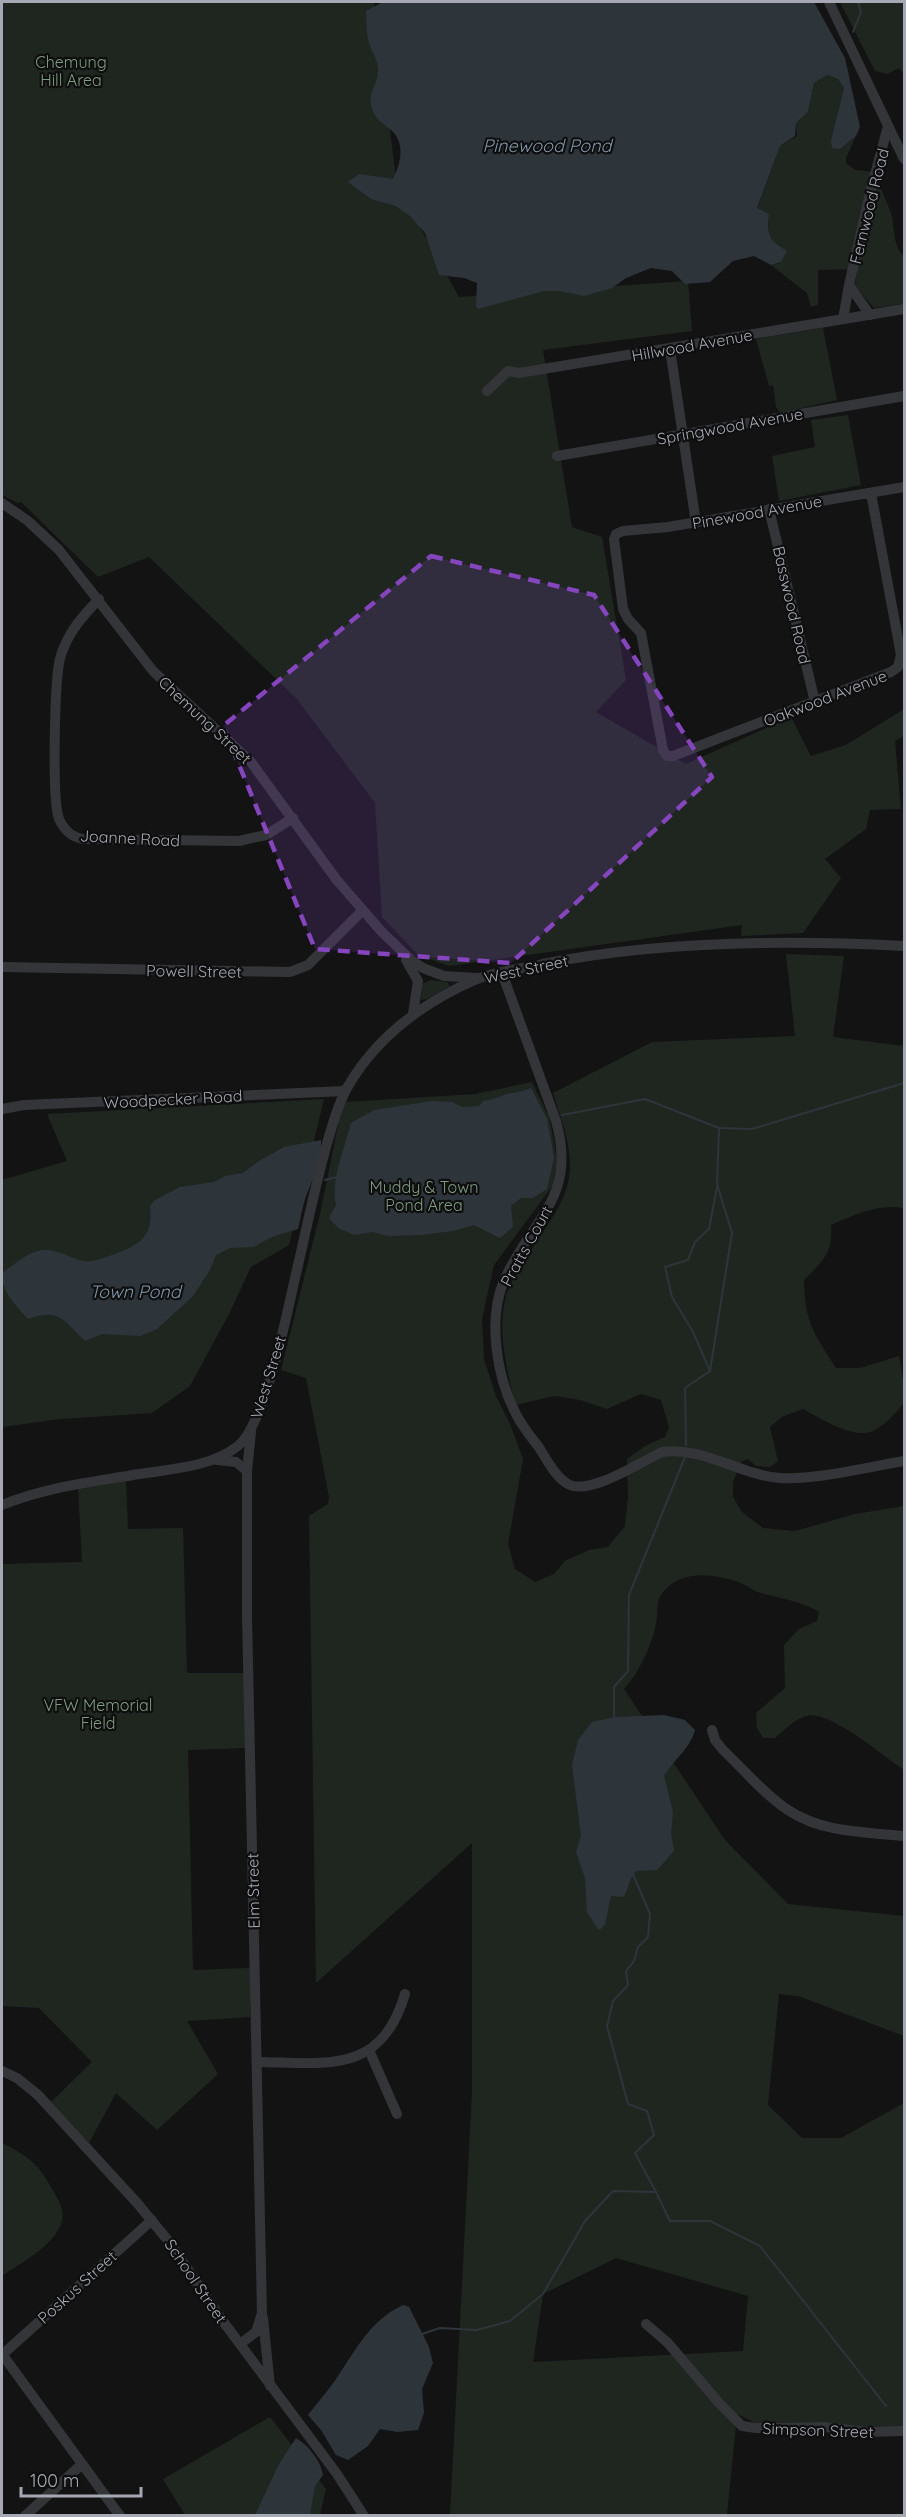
<svg xmlns="http://www.w3.org/2000/svg" width="906" height="2517" font-family="Quicksand,sans-serif">
<style>
.green{fill:#1f2620;fill-rule:evenodd}
.water{fill:#2d353b}
.lines{fill:none;stroke-linecap:round;stroke-linejoin:round}
.stream{stroke:#2d353b;stroke-width:2}
.minor{stroke:#343538;stroke-width:10}
.marked{fill:#8445bd;fill-opacity:0.2;stroke:#8445bd;stroke-width:4.5;stroke-dasharray:12 8;stroke-linejoin:round}
.labels{text-anchor:middle;stroke-width:4.5;stroke-linejoin:round;paint-order:stroke}
.park-label{font-size:16px;fill:#7f9c81;stroke:#0e0e0f}
.street-label{font-size:16px;fill:#a6a9b3;stroke:#0e0e0f}
.water-label{font-size:18px;font-style:italic;fill:#8096aa;stroke:#0e0e0f}
</style>
<rect width="100%" height="100%" fill="#131314"/>
<!-- green -->
<g class="green">
<path d="M 2,2 L 374,2 L 397,186 L 459,297 L 688,281 L 692,331 L 543,350 L 572,527 L 602,537 L 626,680 L 596,712 L 686,764 L 791,717 L 811,756 L 846,745 L 904,709 L 904,736 L 895,741 L 901,809 L 870,810 L 866,829 L 825,859 L 841,878 L 803,933 L 741,936 L 742,925 L 449,966 L 418,955 L 382,917 L 375,803 L 296,698 L 149,557 L 98,577 L 21,502 L 18,503 L 2,495 Z"/>
<path d="M 840,2 L 904,2 L 904,74 L 899,68 L 887,74 L 875,71 Z"/>
<path d="M 827,75 L 838,79 L 844,88 L 831,140 L 840,149 L 856,136 L 846,158 L 846,163 L 855,170 L 878,172 C 878,189 888,201 892,217 C 895,233 893,244 904,257 L 904,304 L 874,308 L 855,286 L 857,269 L 818,270 L 818,305 L 811,307 L 807,293 L 771,265 L 781,262 L 768,233 L 769,214 L 757,209 L 780,146 L 797,136 L 796,123 L 808,112 L 814,83 Z"/>
<path d="M 823,328 L 837,400 L 780,413 L 776,407 L 773,385 L 769,386 L 756,339 Z"/>
<path d="M 848,415 L 861,485 L 779,501 L 772,456 L 815,447 L 811,420 Z"/>
<path d="M 786,954 L 844,956 L 833,1037 L 904,1046 L 904,1208 C 876,1204 857,1214 831,1225 C 833,1253 823,1261 804,1280 C 805,1324 814,1333 836,1368 L 860,1368 L 899,1356 L 904,1386 L 904,1403 C 895,1413 886,1425 873,1431 C 854,1440 820,1418 803,1409 L 782,1417 L 770,1427 L 778,1461 L 770,1467 L 756,1466 L 748,1459 L 741,1462 L 733,1482 L 733,1497 L 742,1512 L 763,1528 L 795,1531 L 855,1514 L 904,1506 L 904,1770 C 884,1757 829,1709 806,1716 C 793,1720 785,1730 775,1738 L 763,1738 L 757,1728 L 756,1713 L 785,1688 L 784,1645 L 799,1629 L 817,1621 L 819,1612 C 800,1600 780,1599 758,1592 C 753,1591 748,1586 743,1584 C 715,1573 677,1568 660,1597 C 656,1604 658,1615 656,1624 C 652,1645 639,1673 624,1689 L 725,1840 L 788,1904 L 904,1916 L 904,2036 L 798,1996 L 779,1994 L 768,2105 L 802,2138 L 841,2138 L 904,2103 L 904,2427 L 880,2428 L 825,2422 L 756,2423 L 737,2414 L 727,2515 L 450,2515 L 472,2092 L 472,1843 L 316,1983 L 309,1516 L 328,1504 L 329,1497 L 306,1378 L 281,1370 L 320,1214 L 341,1111 L 346,1102 L 475,1094 L 532,1082 L 549,1117 L 552,1131 L 557,1161 L 553,1185 L 494,1265 L 482,1319 L 484,1359 L 496,1396 L 510,1424 L 523,1459 L 508,1544 L 515,1569 L 535,1582 L 554,1574 L 565,1561 L 589,1550 L 608,1547 L 625,1526 L 628,1497 L 627,1459 L 645,1446 L 665,1437 L 669,1427 L 661,1400 L 641,1394 L 607,1409 L 580,1400 L 555,1396 L 515,1405 C 508,1371 497,1335 505,1301 C 509,1282 520,1267 530,1252 C 543,1231 562,1208 568,1183 C 575,1153 562,1122 553,1093 L 652,1042 L 795,1036 ZM 616,2258 L 748,2296 L 743,2351 L 533,2362 L 543,2294 Z"/>
<path d="M 431,980 L 447,982 L 450,986 L 427,999 L 421,1000 L 422,984 Z"/>
<path d="M 324,1099 L 289,1245 L 251,1267 L 229,1314 L 190,1386 L 152,1413 L 61,1419 L 2,1427 L 2,1180 L 67,1161 L 47,1114 Z"/>
<path d="M 126,1480 L 128,1529 L 183,1528 L 187,1673 L 245,1673 L 245,1748 L 188,1750 L 193,1970 L 250,1968 L 250,2017 L 187,2021 L 218,2074 L 157,2130 L 116,2093 L 89,2143 L 51,2102 L 92,2062 L 39,2008 L 2,2006 L 2,1564 L 82,1562 L 78,1487 Z"/>
<path d="M 2,2143 C 28,2156 38,2163 52,2189 C 55,2194 59,2200 61,2206 C 72,2237 22,2262 2,2276 Z"/>
<path d="M 270,2417 L 326,2489 L 320,2515 L 185,2515 L 163,2479 Z"/>
</g>
<!-- water -->
<g class="water">
<path d="M 383,2 L 814,2 L 845,58 L 860,127 L 856,136 L 840,149 L 832,148 L 831,140 L 844,88 L 838,79 L 827,75 L 814,83 L 808,112 L 796,123 L 795,136 L 780,146 L 757,208 L 769,214 C 767,236 768,239 787,251 L 781,262 L 771,265 L 754,256 L 733,261 L 710,282 L 685,284 L 672,271 L 651,268 L 626,278 L 612,288 L 584,296 L 560,291 L 544,291 L 478,309 L 476,306 L 477,283 L 464,278 L 439,275 L 425,233 L 410,216 L 396,206 L 371,199 L 348,182 L 359,174 L 393,179 C 401,163 406,142 390,129 C 380,121 373,117 371,104 C 368,92 379,82 378,69 C 378,59 370,49 368,39 C 366,30 367,20 366,11 Z"/>
<path d="M 531,1088 L 547,1119 L 554,1157 L 547,1189 L 533,1198 L 521,1198 L 511,1206 L 513,1227 L 500,1238 L 474,1225 L 453,1231 L 421,1235 L 388,1236 L 373,1232 L 354,1235 L 338,1228 L 329,1218 L 336,1205 C 330,1181 345,1148 351,1123 L 374,1110 L 432,1101 L 452,1102 L 462,1107 L 479,1106 L 483,1101 C 493,1100 498,1097 507,1094 C 516,1092 522,1092 531,1088 Z"/>
<path d="M 321,1140 C 322,1161 315,1173 308,1191 C 303,1203 301,1217 298,1229 L 274,1236 L 253,1247 L 230,1248 L 216,1255 L 210,1270 L 193,1296 L 157,1329 L 140,1336 L 102,1334 L 85,1341 C 62,1320 61,1308 28,1319 C 15,1304 2,1293 2,1273 C 13,1265 28,1252 42,1250 C 57,1249 69,1257 82,1261 C 91,1263 100,1259 109,1256 C 137,1246 154,1239 150,1206 L 155,1200 L 180,1187 L 214,1182 L 225,1176 L 243,1173 L 259,1161 L 284,1147 Z"/>
<path d="M 664,1715 L 685,1720 L 695,1730 C 690,1749 674,1759 664,1776 L 673,1812 L 671,1833 L 674,1851 L 657,1870 L 636,1871 C 628,1879 630,1888 623,1897 L 611,1896 L 605,1924 L 601,1929 L 598,1929 L 587,1912 L 585,1878 L 576,1852 L 581,1836 L 572,1765 L 578,1740 L 592,1722 L 616,1717 Z"/>
<path d="M 403,2305 L 409,2307 L 429,2347 L 433,2363 L 422,2389 L 424,2413 L 418,2430 L 397,2432 L 380,2429 L 368,2446 L 348,2460 L 336,2455 L 321,2430 L 308,2415 C 317,2403 328,2391 336,2379 C 356,2350 369,2321 403,2305 Z"/>
<path d="M 296,2438 C 308,2445 321,2461 323,2475 L 315,2486 L 310,2515 L 255,2515 L 279,2464 Z"/>
</g>
<g class="lines">
<!-- stream -->
<g class="stream">
<path d="M 853,32 L 861,12 L 858,2"/>
<path d="M 562,1115 L 645,1099 L 719,1128 L 752,1129 L 904,1083"/>
<path d="M 325,1180 L 337,1177"/>
<path d="M 710,1371 L 693,1332 L 672,1297 L 665,1267 L 688,1260 L 695,1242 L 709,1229 L 717,1187"/>
<path d="M 686,1445 L 685,1388 L 710,1371 L 732,1233 L 717,1184 L 719,1128"/>
<path d="M 614,1719 L 614,1687 L 628,1671 L 629,1595 L 685,1457"/>
<path d="M 656,2192 L 670,2221 L 710,2221 L 760,2246 L 886,2406"/>
<path d="M 419,2335 L 440,2328 L 477,2330 L 510,2321 L 543,2294 L 585,2221 L 613,2191 L 656,2192 L 635,2153 L 654,2135 L 647,2111 L 628,2104 L 607,2026 L 613,2001 L 628,1985 L 626,1971 L 634,1961 L 638,1947 L 648,1937 L 650,1914 L 632,1872"/>
</g>
<!-- minor -->
<g class="minor">
<path d="M 829,2 L 904,159"/>
<path d="M 870,315 L 849,285 L 870,193 L 888,126"/>
<path d="M 843,319 L 849,285"/>
<path d="M 670,349 L 696,523"/>
<path d="M 487,391 L 508,371 L 519,373 L 904,309"/>
<path d="M 557,456 L 904,396"/>
<path d="M 871,493 L 901,655 L 898,667 L 891,672 L 673,756 L 667,756 L 663,750 L 641,633 L 628,619 L 623,609 L 614,539 L 616,534 L 623,531 L 668,527 L 904,487"/>
<path d="M 2,503 L 28,521 L 59,550 L 153,671 L 251,762 L 336,879 L 381,931 L 410,959 L 423,968 L 444,976 L 477,978"/>
<path d="M 769,509 L 815,702"/>
<path d="M 99,599 C 82,617 69,631 61,655 C 54,676 52,801 59,819 C 64,830 71,837 83,839 L 239,841 L 266,835 L 293,818"/>
<path d="M 406,960 L 418,981 L 413,1014"/>
<path d="M 2,967 L 290,972 L 308,965 L 362,911"/>
<path d="M 502,973 L 556,1121 C 578,1200 530,1219 503,1283 C 488,1321 497,1377 515,1412 C 521,1425 530,1436 538,1446 C 546,1458 556,1479 570,1485 C 592,1494 641,1462 662,1452 C 703,1446 740,1475 780,1478 C 817,1480 867,1467 904,1461"/>
<path d="M 2,1109 L 24,1105 L 345,1091"/>
<path d="M 217,1460 L 236,1462 L 247,1471"/>
<path d="M 2,1505 C 45,1487 93,1482 139,1474 C 171,1469 213,1467 239,1445 C 265,1422 287,1314 295,1278 C 306,1232 315,1185 328,1140 C 333,1123 338,1104 347,1088 C 376,1037 424,1002 477,979 C 497,971 522,969 543,964 C 656,941 789,940 904,946"/>
<path d="M 712,1730 L 715,1740 L 723,1750 C 744,1770 764,1794 788,1810 C 822,1833 866,1832 904,1836"/>
<path d="M 369,2050 L 397,2114"/>
<path d="M 257,2062 C 327,2063 381,2075 405,1994"/>
<path d="M 2,2071 L 17,2078 L 38,2095 L 138,2204 L 170,2243 L 222,2320 L 337,2474 L 364,2516"/>
<path d="M 263,2318 L 270,2386"/>
<path d="M 646,2324 L 668,2343 L 719,2403 L 742,2426 L 756,2428 L 825,2427 L 868,2432 L 904,2431"/>
<path d="M 240,2344 L 256,2332 L 262,2313 L 247,1616 L 247,1471 L 251,1432"/>
<path d="M 2,2354 L 120,2516"/>
<path d="M 2,2355 L 152,2220"/>
<path d="M 25,2516 L 82,2464"/>
</g>
</g>
<!-- marked area -->
<path class="marked" d="M 431,556 L 594,595 L 712,777 L 511,963 L 315,949 L 223,726 Z"/>
<g class="labels">
<!-- park labels -->
<g class="park-label">
<text x="71" y="68">Chemung<tspan x="71" dy="18">Hill Area</tspan></text>
<text x="424" y="1193">Muddy &amp; Town<tspan x="424" dy="18">Pond Area</tspan></text>
<text x="98" y="1711">VFW Memorial<tspan x="98" dy="18">Field</tspan></text>
</g>
<!-- street labels -->
<g class="street-label">
<text transform="translate(869 206) rotate(-76)" y="6">Fernwood Road</text>
<text transform="translate(692 345) rotate(-10)" y="6">Hillwood Avenue</text>
<text transform="translate(730 426) rotate(-10)" y="6">Springwood Avenue</text>
<text transform="translate(757 512) rotate(-10)" y="6">Pinewood Avenue</text>
<text transform="translate(792 605) rotate(77)" y="6">Basswood Road</text>
<text transform="translate(825 698) rotate(-21)" y="6">Oakwood Avenue</text>
<text transform="translate(205 720) rotate(43)" y="6">Chemung Street</text>
<text transform="translate(130 838) rotate(3)" y="6">Joanne Road</text>
<text transform="translate(526 969) rotate(-12)" y="6">West Street</text>
<text transform="translate(194 971) rotate(1)" y="6">Powell Street</text>
<text transform="translate(173 1099) rotate(-3)" y="6">Woodpecker Road</text>
<text transform="translate(526 1246) rotate(-61)" y="6">Pratts Court</text>
<text transform="translate(268 1377) rotate(-73)" y="6">West Street</text>
<text transform="translate(253 1891) rotate(-91)" y="6">Elm Street</text>
<text transform="translate(196 2281) rotate(56)" y="6">School Street</text>
<text transform="translate(77 2287) rotate(-42)" y="6">Poskus Street</text>
<text transform="translate(818 2430) rotate(2)" y="6">Simpson Street</text>
</g>
<!-- water labels -->
<g class="water-label">
<text x="547" y="152">Pinewood Pond</text>
<text x="135" y="1298">Town Pond</text>
</g>
</g>
<!-- border -->
<rect width="906" height="2517" fill="none" stroke="#a6a9b3" stroke-width="6"/>
<!-- scale -->
<path d="M21 2487v9h120v-9" fill="none" stroke="#a6a9b3" stroke-width="3"/>
<text x="30" y="2487" font-size="18" fill="#a6a9b3" stroke="#0e0e0f" stroke-width="4.5" paint-order="stroke">100 m</text>
</svg>
